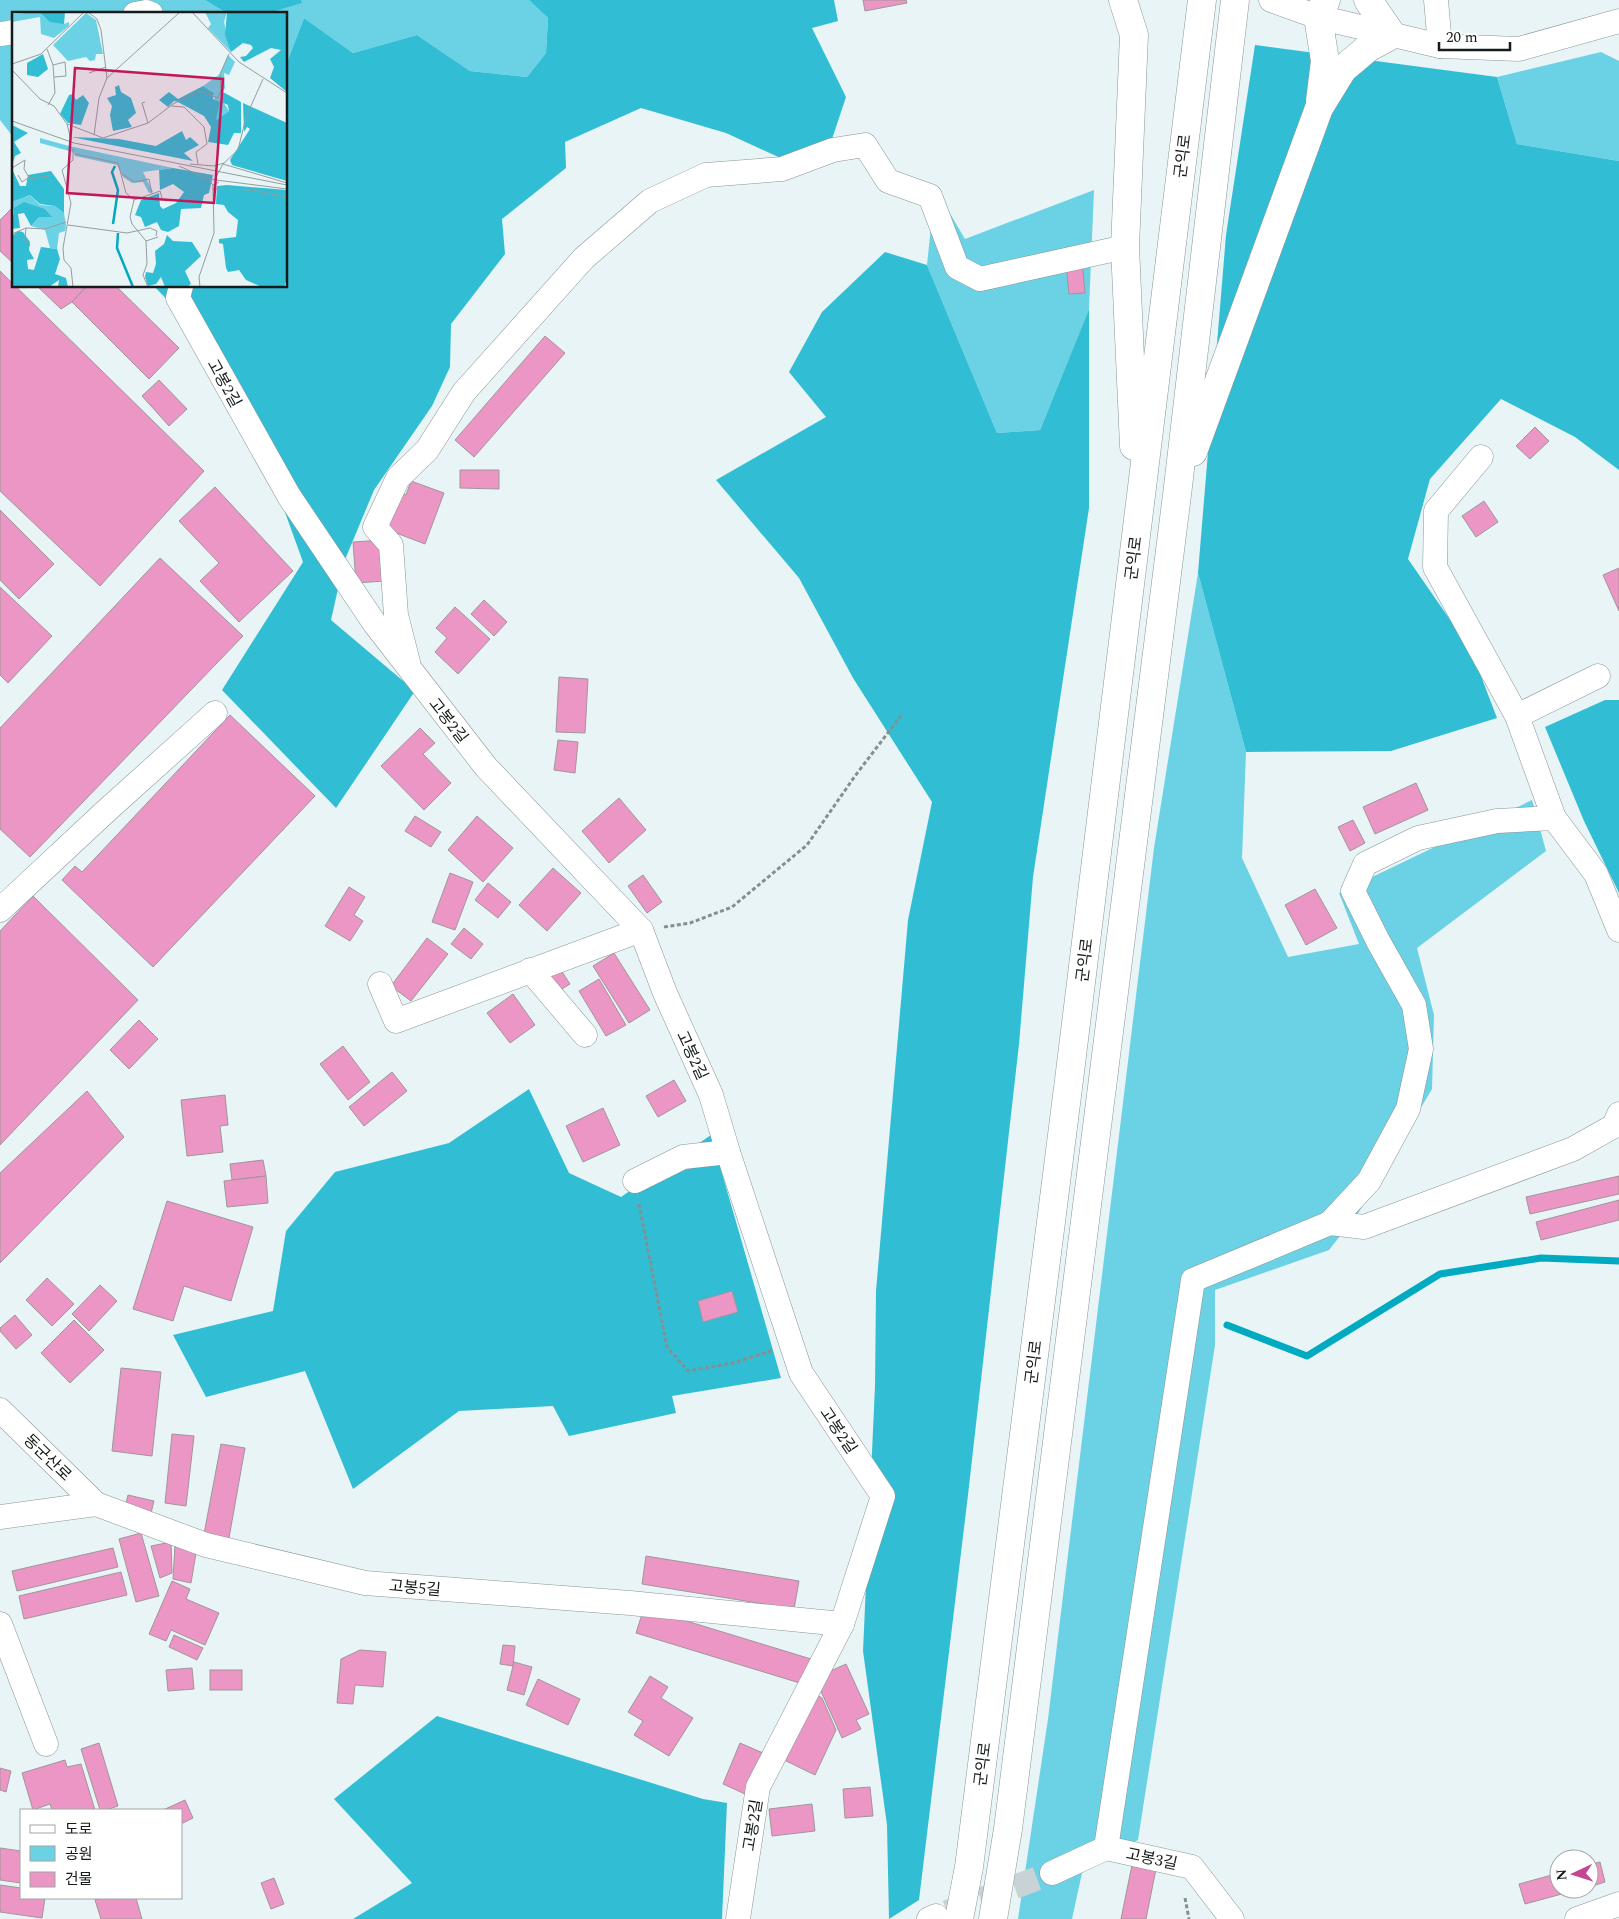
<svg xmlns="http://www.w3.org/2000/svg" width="1619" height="1919" font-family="Spectral,'Noto Sans KR',serif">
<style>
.green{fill:#6bd2e5}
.forest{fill:#31bed5}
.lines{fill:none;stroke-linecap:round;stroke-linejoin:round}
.stream{stroke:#00aac0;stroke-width:7}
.building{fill:#ec96c5;stroke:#9f969a}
.minor-tunnel{stroke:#c9d3d5;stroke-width:24;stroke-dasharray:24 12;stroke-linecap:butt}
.minor-casing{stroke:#8a9597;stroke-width:25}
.highway-casing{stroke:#8a9597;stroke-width:29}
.path{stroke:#868f90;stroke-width:3;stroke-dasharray:4 2.5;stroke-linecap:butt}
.minor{stroke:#fff;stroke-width:24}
.highway{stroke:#fff;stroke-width:28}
.labels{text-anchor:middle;stroke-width:5;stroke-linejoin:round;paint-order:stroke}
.street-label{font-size:16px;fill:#171b1b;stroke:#fefffe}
.inset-river{fill:none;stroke:#00aac0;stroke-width:2.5}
.inset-road{fill:none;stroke:#949d9e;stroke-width:1}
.view{fill:#c2185b;fill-opacity:0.15;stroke:#c2185b;stroke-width:2.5}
.inset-edge{fill:none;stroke:#171b1b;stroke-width:2.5}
</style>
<rect width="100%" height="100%" fill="#e8f4f6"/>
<!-- green -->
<g class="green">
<path d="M 0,0 L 205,0 L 228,14 L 14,14 L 14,138 L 0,120 Z"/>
<path d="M 301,0 L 529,0 L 548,18 L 546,53 L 527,77 L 470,71 L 417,35 L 353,53 L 304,18 L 286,65 L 286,14 L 266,14 L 301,3 Z"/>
<path d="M 1601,52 L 1619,61 L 1619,161 L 1517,144 L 1497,77 Z"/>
<path d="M 935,188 L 965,239 L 1094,190 L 1089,309 L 1040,430 L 997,433 L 927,265 Z"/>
<path d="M 1198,573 L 1246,752 L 1242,858 L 1288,957 L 1359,944 L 1339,893 L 1532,800 L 1546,851 L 1417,948 L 1434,1015 L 1432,1089 L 1359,1212 L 1329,1250 L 1215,1290 L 1215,1345 L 1138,1840 L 1082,1873 L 1072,1919 L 1018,1919 L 1048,1719 L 1154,848 Z"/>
</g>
<!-- forest -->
<g class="forest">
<path d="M 205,0 L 301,0 L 302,3 L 266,14 L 228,14 Z"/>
<path d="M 529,0 L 834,0 L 838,21 L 812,28 L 846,97 L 832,139 L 785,160 L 726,133 L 641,108 L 565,142 L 566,168 L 502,219 L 505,254 L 451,324 L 450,367 L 432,406 L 374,490 L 344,562 L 331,620 L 415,691 L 336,808 L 222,690 L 303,562 L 282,504 L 173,306 L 154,286 L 286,286 L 286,65 L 304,18 L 353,53 L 417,35 L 470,71 L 527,77 L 546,53 L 548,18 Z"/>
<path d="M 1255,45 L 1497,77 L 1517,144 L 1619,161 L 1619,470 L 1575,437 L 1501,399 L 1430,479 L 1408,559 L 1471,650 L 1497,718 L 1391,751 L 1246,752 L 1198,573 L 1226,235 Z"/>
<path d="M 885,252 L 927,265 L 997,433 L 1040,430 L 1089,309 L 1089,508 L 1033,877 L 1019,1044 L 968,1495 L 919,1900 L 889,1919 L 887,1825 L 863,1651 L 875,1386 L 876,1291 L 908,920 L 932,802 L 853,678 L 799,578 L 716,480 L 826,417 L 789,372 L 822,312 Z"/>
<path d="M 1605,700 L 1619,700 L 1619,893 L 1584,821 L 1545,727 Z"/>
<path d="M 529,1089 L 569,1173 L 621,1197 L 711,1135 L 781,1378 L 672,1396 L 676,1413 L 569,1436 L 553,1406 L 459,1411 L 353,1489 L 305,1371 L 206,1397 L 173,1335 L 273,1311 L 286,1231 L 335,1172 L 449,1143 Z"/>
<path d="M 437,1716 L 703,1799 L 727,1803 L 722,1919 L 353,1919 L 412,1883 L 334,1799 Z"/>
</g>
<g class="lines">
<!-- stream -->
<path class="stream" d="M 1227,1325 L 1307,1356 L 1440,1274 L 1541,1258 L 1619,1261"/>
</g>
<!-- building -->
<g class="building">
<path d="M 863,0 L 906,0 L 907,3 L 865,11 Z"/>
<path d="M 14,206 L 14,264 L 0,251 L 0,220 Z"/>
<path d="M 1082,261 L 1085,293 L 1069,294 L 1066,262 Z"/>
<path d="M 0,271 L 204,471 L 100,586 L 0,491 Z"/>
<path d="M 37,286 L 87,286 L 72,302 L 61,309 Z"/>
<path d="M 87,286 L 116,286 L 179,348 L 149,379 L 72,302 Z"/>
<path d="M 545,336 L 565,353 L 474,457 L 455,440 Z"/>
<path d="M 159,380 L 187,409 L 169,426 L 142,396 Z"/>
<path d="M 1535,427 L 1549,441 L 1530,459 L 1516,446 Z"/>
<path d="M 460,470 L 499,470 L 499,489 L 460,488 Z"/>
<path d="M 411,481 L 444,493 L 425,544 L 383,528 L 397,491 L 406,495 Z"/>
<path d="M 215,487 L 293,571 L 239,622 L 200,581 L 219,563 L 179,521 Z"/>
<path d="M 1484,501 L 1498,522 L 1476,537 L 1462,516 Z"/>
<path d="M 0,510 L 54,564 L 19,599 L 0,580 Z"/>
<path d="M 382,540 L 385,581 L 356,583 L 353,542 Z"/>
<path d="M 160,558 L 243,636 L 30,857 L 0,829 L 0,728 Z"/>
<path d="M 1619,568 L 1619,611 L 1603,575 Z"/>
<path d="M 0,587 L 52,636 L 8,683 L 0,675 Z"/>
<path d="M 484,600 L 507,622 L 494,636 L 471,614 Z"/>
<path d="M 455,607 L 490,639 L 458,674 L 435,652 L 447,638 L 436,628 Z"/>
<path d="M 559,677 L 588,679 L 585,733 L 556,732 Z"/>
<path d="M 230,715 L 315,796 L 153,967 L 62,880 L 75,866 L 82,872 Z"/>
<path d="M 420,728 L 435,743 L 423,754 L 451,783 L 424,810 L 381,766 Z"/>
<path d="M 558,740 L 578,742 L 575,773 L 554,770 Z"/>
<path d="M 1416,783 L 1428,810 L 1375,834 L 1363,807 Z"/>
<path d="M 619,798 L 646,830 L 609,863 L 582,831 Z"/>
<path d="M 415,816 L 441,832 L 431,847 L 405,831 Z"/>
<path d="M 477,816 L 513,848 L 483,882 L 448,850 Z"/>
<path d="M 1353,820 L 1365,843 L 1350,851 L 1338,827 Z"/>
<path d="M 553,868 L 581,893 L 547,931 L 519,905 Z"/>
<path d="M 450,873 L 473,882 L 455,930 L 432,922 Z"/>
<path d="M 643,875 L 662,902 L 647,913 L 628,886 Z"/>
<path d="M 488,883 L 511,902 L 498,918 L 475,900 Z"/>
<path d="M 349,887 L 365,897 L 354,915 L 363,921 L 350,941 L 325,926 Z"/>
<path d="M 1315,889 L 1337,928 L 1306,945 L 1285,905 Z"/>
<path d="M 33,896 L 138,1000 L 0,1145 L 0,931 Z"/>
<path d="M 464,928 L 483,944 L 471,959 L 451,944 Z"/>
<path d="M 427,938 L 448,954 L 411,1001 L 391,986 Z"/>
<path d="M 614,953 L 650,1010 L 629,1023 L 593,966 Z"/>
<path d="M 559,967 L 570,984 L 557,992 L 547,975 Z"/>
<path d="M 599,979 L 626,1025 L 606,1036 L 579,991 Z"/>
<path d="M 513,994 L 535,1025 L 510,1043 L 487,1013 Z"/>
<path d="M 139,1020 L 158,1039 L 129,1069 L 110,1050 Z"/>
<path d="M 343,1046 L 370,1082 L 348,1100 L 320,1064 Z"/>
<path d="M 392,1072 L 407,1091 L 364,1126 L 349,1107 Z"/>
<path d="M 674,1080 L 686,1101 L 658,1117 L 646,1096 Z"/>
<path d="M 87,1091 L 124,1137 L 0,1263 L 0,1173 Z"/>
<path d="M 225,1095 L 228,1125 L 220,1126 L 223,1152 L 187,1156 L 181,1100 Z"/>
<path d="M 603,1108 L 620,1145 L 583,1162 L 566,1126 Z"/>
<path d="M 263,1160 L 266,1176 L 232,1180 L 230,1164 Z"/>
<path d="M 266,1176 L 268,1203 L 227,1207 L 224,1181 Z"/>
<path d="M 1619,1176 L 1619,1194 L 1530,1214 L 1526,1197 Z"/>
<path d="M 1619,1200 L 1619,1220 L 1541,1240 L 1536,1222 Z"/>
<path d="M 167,1201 L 253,1227 L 231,1301 L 184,1286 L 173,1321 L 133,1309 Z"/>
<path d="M 47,1278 L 74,1304 L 52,1326 L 26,1300 Z"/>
<path d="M 100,1285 L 117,1301 L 89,1331 L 72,1314 Z"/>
<path d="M 732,1291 L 738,1312 L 703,1322 L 698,1301 Z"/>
<path d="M 15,1315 L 32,1335 L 16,1349 L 0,1331 L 0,1328 Z"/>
<path d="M 74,1320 L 104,1350 L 70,1383 L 41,1353 Z"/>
<path d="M 121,1368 L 161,1372 L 152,1456 L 112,1451 Z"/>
<path d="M 172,1434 L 194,1436 L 186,1506 L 165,1503 Z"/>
<path d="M 221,1444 L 245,1448 L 229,1538 L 204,1534 Z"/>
<path d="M 128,1495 L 154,1501 L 151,1513 L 125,1507 Z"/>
<path d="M 141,1533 L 159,1596 L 136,1602 L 119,1539 Z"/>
<path d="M 171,1542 L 172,1573 L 160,1578 L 151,1546 Z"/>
<path d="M 175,1545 L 196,1553 L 191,1583 L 173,1579 Z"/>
<path d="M 113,1548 L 118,1567 L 17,1591 L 12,1571 Z"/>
<path d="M 646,1556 L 799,1581 L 794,1609 L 642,1584 Z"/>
<path d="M 121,1572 L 127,1595 L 24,1619 L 19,1596 Z"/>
<path d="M 172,1581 L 190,1589 L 186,1599 L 219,1613 L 205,1645 L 171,1630 L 166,1641 L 149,1634 Z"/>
<path d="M 644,1608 L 811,1659 L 803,1684 L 636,1633 Z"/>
<path d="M 174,1635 L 203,1648 L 197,1660 L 169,1647 Z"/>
<path d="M 503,1645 L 515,1646 L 513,1666 L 500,1664 Z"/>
<path d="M 360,1650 L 386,1652 L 383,1687 L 355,1685 L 353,1704 L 337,1703 L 341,1659 Z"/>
<path d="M 514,1662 L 532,1667 L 524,1695 L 507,1690 Z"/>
<path d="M 846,1664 L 869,1714 L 856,1720 L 861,1729 L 842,1738 L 815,1678 Z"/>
<path d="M 192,1668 L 194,1689 L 168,1691 L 166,1670 Z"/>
<rect x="210" y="1670" width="32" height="20"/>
<path d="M 650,1676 L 668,1687 L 661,1698 L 693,1718 L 669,1756 L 634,1735 L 643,1721 L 628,1712 Z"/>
<path d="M 538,1679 L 580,1699 L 568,1725 L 526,1705 Z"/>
<path d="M 811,1691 L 822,1698 L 836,1730 L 815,1775 L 780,1758 Z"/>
<path d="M 99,1743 L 118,1806 L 106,1810 L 100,1810 L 81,1749 Z"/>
<path d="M 740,1743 L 763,1753 L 745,1794 L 723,1784 Z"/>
<path d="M 65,1760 L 67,1767 L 81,1764 L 95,1810 L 52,1810 L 50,1804 L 33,1810 L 22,1773 Z"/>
<path d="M 0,1768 L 11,1771 L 6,1792 L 0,1790 Z"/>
<path d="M 870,1787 L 873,1816 L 845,1818 L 843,1789 Z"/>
<path d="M 185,1800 L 193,1818 L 181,1824 L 181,1810 L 163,1810 Z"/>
<path d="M 812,1804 L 815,1831 L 772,1836 L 769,1809 Z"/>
<path d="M 0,1848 L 21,1851 L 21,1883 L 0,1880 Z"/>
<path d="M 1600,1862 L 1605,1882 L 1589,1887 L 1589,1865 Z"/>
<path d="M 1132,1865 L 1156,1869 L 1146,1919 L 1121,1919 Z"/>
<path d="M 1559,1873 L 1559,1889 L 1580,1889 L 1525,1904 L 1519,1884 Z"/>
<path d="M 274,1878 L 284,1904 L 271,1909 L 261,1883 Z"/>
<path d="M 0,1885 L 21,1888 L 21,1898 L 45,1898 L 42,1918 L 0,1912 Z"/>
<path d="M 102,1898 L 136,1898 L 142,1919 L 101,1919 L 95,1900 Z"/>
</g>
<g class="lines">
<!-- minor-tunnel -->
<path class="minor-tunnel" d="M 947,1912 L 1052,1873"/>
<defs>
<g id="minor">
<path d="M 1271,0 L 1318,17 L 1440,46 L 1519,49 L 1619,21"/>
<path d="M 1436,0 L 1440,46"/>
<path d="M 135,14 L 146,12 L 151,14"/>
<path d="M 0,34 L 14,32"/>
<path d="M 181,286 L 178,298 L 289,496 L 375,624 L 486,767 L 641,930 L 665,993 L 711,1095 L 728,1152 L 801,1373 L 883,1496 L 842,1624 L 758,1787 L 738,1919"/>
<path d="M 1481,457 L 1436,511 L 1435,567 L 1517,716"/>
<path d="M 408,662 L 396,615 L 391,545 L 375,527 L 398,478 L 427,450 L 464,392 L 584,258 L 650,201 L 706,175 L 782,169 L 833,150 L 865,145 L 888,181 L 930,196 L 957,267 L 980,279 L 1125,247"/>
<path d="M 1554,818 L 1517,716 L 1598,676"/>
<path d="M 0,910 L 105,812 L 215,713"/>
<path d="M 530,970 L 585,1035"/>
<path d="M 380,984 L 396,1021 L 641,930"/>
<path d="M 635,1181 L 683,1157 L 728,1152"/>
<path d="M 1330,1223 L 1369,1181 L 1408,1109 L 1421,1049 L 1414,1005 L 1378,941 L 1353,891 L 1365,864 L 1418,838 L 1497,821 L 1554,818 L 1596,874 L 1619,930"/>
<path d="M 0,1410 L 96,1504"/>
<path d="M 0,1517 L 96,1504 L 206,1545 L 365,1583 L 630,1603 L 842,1624"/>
<path d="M 0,1624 L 46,1744"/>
<path d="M 1106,1848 L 1193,1280 L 1330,1223 L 1364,1227 L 1573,1149 L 1614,1126 L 1619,1114"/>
<path d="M 1052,1873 L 1106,1848 L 1192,1867 L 1232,1919"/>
<path d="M 929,1919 L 936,1916"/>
<path d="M 1577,1919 L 1619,1904"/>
</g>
<g id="highway">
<path d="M 1123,0 L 1134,35 L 1125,247 L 1134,446"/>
<path d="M 1320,101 L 1325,61 L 1318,17 L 1326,0"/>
<path d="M 1193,452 L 1319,108 L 1343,69 L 1368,48 L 1392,35 L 1368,0"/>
<path d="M 959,1919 L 969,1867 L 1069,1080 L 1202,0"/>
<path d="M 993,1919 L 1008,1829 L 1177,495 L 1235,0"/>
</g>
</defs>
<!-- minor casing -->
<use href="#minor" class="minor-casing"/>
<!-- highway casing -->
<use href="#highway" class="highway-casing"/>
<!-- path -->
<g class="path">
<path d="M 664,927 L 690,923 L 732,907 L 807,845 L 855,776 L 903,713"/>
<path d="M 639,1204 L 667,1347 L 688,1371 L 733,1363 L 771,1351"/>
<path d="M 1185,1898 L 1189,1919"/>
</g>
<!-- minor -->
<use href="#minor" class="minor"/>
<!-- highway -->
<use href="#highway" class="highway"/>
</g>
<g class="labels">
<!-- street labels -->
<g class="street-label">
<text transform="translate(1182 156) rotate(-83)" y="6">군익로</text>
<text transform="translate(225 383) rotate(61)" y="6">고봉2길</text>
<text transform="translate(1133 558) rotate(-83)" y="6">군익로</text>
<text transform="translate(449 720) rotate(52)" y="6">고봉2길</text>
<text transform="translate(1084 960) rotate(-83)" y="6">군익로</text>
<text transform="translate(693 1055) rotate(65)" y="6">고봉2길</text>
<text transform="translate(1033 1362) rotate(-83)" y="6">군익로</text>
<text transform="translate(839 1430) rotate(56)" y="6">고봉2길</text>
<text transform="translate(48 1457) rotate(44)" y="6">동군산로</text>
<text transform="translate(415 1587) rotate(5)" y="6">고봉5길</text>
<text transform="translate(982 1764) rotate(-83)" y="6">군익로</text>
<text transform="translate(752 1825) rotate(-81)" y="6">고봉2길</text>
<text transform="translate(1152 1858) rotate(12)" y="6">고봉3길</text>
</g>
</g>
<!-- overview -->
<g transform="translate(12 12)">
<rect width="275" height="275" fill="#e8f4f6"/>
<path d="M 30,0 L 52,12 L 57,10 L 57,14 L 42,26 L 29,22 L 28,5 L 0,10 L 0,2 ZM 193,0 L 215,0 L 212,10 L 219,40 L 196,16 L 199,12 ZM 74,1 L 84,8 L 91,42 L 84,42 L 83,48 L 78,49 L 74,45 L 56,49 L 41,33 ZM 216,43 L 223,50 L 217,63 L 212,61 L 213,76 L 208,85 L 217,99 L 204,108 L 202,81 L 191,74 L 208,62 ZM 28,126 L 57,134 L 161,156 L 131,160 L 141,180 L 137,181 L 131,170 L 120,171 L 111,165 L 105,153 L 63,144 L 61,140 L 28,131 ZM 18,183 L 28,193 L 43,194 L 52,201 L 54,213 L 53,219 L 47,221 L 45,237 L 38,236 L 33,218 L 19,214 L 27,205 L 39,205 L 33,197 L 2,196 L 0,206 L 0,190 Z" fill="#6bd2e5"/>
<path d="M 53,0 L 52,12 L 38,10 L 29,1 ZM 215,0 L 275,0 L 275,80 L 258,66 L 262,55 L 258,47 L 269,38 L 259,36 L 232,50 L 228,45 L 234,44 L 241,36 L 239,33 L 231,31 L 219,40 L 213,23 ZM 31,42 L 36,57 L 26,65 L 15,63 L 15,51 ZM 107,73 L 109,80 L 119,86 L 124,101 L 116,108 L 120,115 L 101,119 L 98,103 L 100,94 L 95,86 L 104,83 L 103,75 ZM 191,74 L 202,81 L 201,87 L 208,90 L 204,108 L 217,99 L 216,93 L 209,90 L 211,80 L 229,90 L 229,121 L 222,121 L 216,133 L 196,130 L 199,115 L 192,104 L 166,90 L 162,89 L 156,95 L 147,88 L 157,80 L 166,87 ZM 61,82 L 64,88 L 71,83 L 77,91 L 69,113 L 56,111 L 48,102 L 57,83 ZM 231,91 L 275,111 L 275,169 L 220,153 L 218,148 L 238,117 L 235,115 L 232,120 ZM 0,113 L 16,121 L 2,130 L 9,141 L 3,144 L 0,153 ZM 170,119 L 174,128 L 178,125 L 187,133 L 172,141 L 181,149 L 59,125 L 107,127 L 144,134 ZM 161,156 L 201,163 L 197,181 L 192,183 L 189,196 L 169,197 L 167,214 L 156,220 L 149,218 L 145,210 L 133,215 L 129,205 L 123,203 L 129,188 L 147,181 L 148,194 L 151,197 L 164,191 L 172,180 L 161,172 L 148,178 L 147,158 ZM 0,157 L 8,174 L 14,174 L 16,163 L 39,159 L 52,177 L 52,201 L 43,194 L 28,192 L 18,183 L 0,190 ZM 215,173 L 275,178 L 275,267 L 272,275 L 250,275 L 234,268 L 227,258 L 216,260 L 214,256 L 211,232 L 207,231 L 207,227 L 224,225 L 226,208 L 216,200 L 212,193 L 204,192 L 205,174 ZM 12,190 L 33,197 L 40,205 L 27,205 L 19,214 L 12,201 L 6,202 L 8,216 L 0,217 L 2,196 ZM 6,219 L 11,220 L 18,230 L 17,238 L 22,247 L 15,248 L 16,257 L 22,258 L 29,235 L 45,237 L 48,247 L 43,262 L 54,266 L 56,275 L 46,275 L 47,268 L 37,275 L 0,275 L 0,224 ZM 155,223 L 161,229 L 180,230 L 189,244 L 173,259 L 179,272 L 175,275 L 153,275 L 149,265 L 144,272 L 136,274 L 133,265 L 134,260 L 141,261 L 144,252 L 143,239 L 152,232 Z" fill="#31bed5"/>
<path class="inset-river" d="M 101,212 L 106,178 L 100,160 L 103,154M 106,221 L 105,236 L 121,275"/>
<path class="inset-road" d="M 76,0 L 85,7 L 89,18 L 95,66 L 87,86 L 82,123M 180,0 L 227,50 L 275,81M 35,37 L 41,53 L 43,81 L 36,93M 0,52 L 29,42 L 72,0M 41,53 L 53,50 L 54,64 L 42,65M 0,58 L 28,87 L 42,94 L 55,112 L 59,128M 77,61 L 94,55M 95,66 L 168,0M 133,90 L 130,91 L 136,111M 159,94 L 172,95 L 192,115 L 195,132 L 184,140 L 186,152M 0,109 L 62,131 L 275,173M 55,112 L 91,126 L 136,111 L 161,92 L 187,79 L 206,86 L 209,78 L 208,62 L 217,42M 63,142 L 106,151 L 114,181 L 122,188 L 140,182 L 137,167 L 123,170 L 110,162M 178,152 L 202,154 L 212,151M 211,152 L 275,171M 167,154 L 196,167 L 201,173 L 207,170M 0,156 L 13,148 L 12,157 L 18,167 L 41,163M 6,163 L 10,170 L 16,166M 196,167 L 275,177M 203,167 L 211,152 L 226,138 L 234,105 L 251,67M 200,177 L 240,178 L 275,185M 140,182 L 148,179 L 150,186M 122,188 L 118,205 L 120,212 L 134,229 L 146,225M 56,213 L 115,221 L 138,216 L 145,219 L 144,224M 0,222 L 14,216M 134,229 L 135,252 L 131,263 L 136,275M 18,234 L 13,226 L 14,216 L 33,217 L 54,210M 61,275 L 59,256 L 52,248 L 51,236 L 59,191 L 50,158 L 61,148 L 61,137M 188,275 L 187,265 L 202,221 L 201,173"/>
<path class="view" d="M 63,56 L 211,67 L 202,191 L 55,181 Z"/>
<rect width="275" height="275" class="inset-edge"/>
</g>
<!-- legend -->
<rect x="20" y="1809" width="162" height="90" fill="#fefffe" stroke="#a2a4a3"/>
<rect x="30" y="1825" width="25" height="8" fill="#ffffff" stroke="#a2a4a3"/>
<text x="65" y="1834" font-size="15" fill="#171b1b">도로</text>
<rect x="30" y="1846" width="25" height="15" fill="#6bd2e5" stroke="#a2a4a3"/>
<text x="65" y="1859" font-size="15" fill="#171b1b">공원</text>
<rect x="30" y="1872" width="25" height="15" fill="#ec96c5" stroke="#a2a4a3"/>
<text x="65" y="1884" font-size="15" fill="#171b1b">건물</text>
<!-- north arrow -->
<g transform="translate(1574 1874) rotate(266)"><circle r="24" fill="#fefffe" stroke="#a2a4a3"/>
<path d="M0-4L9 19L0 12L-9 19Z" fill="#c44693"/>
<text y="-8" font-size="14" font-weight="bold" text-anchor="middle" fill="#171b1b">N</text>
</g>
<!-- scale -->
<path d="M1439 42v8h71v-8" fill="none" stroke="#171b1b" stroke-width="2.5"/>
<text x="1446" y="42" font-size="15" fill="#171b1b" stroke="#fefffe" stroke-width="4" paint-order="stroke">20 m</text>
</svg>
